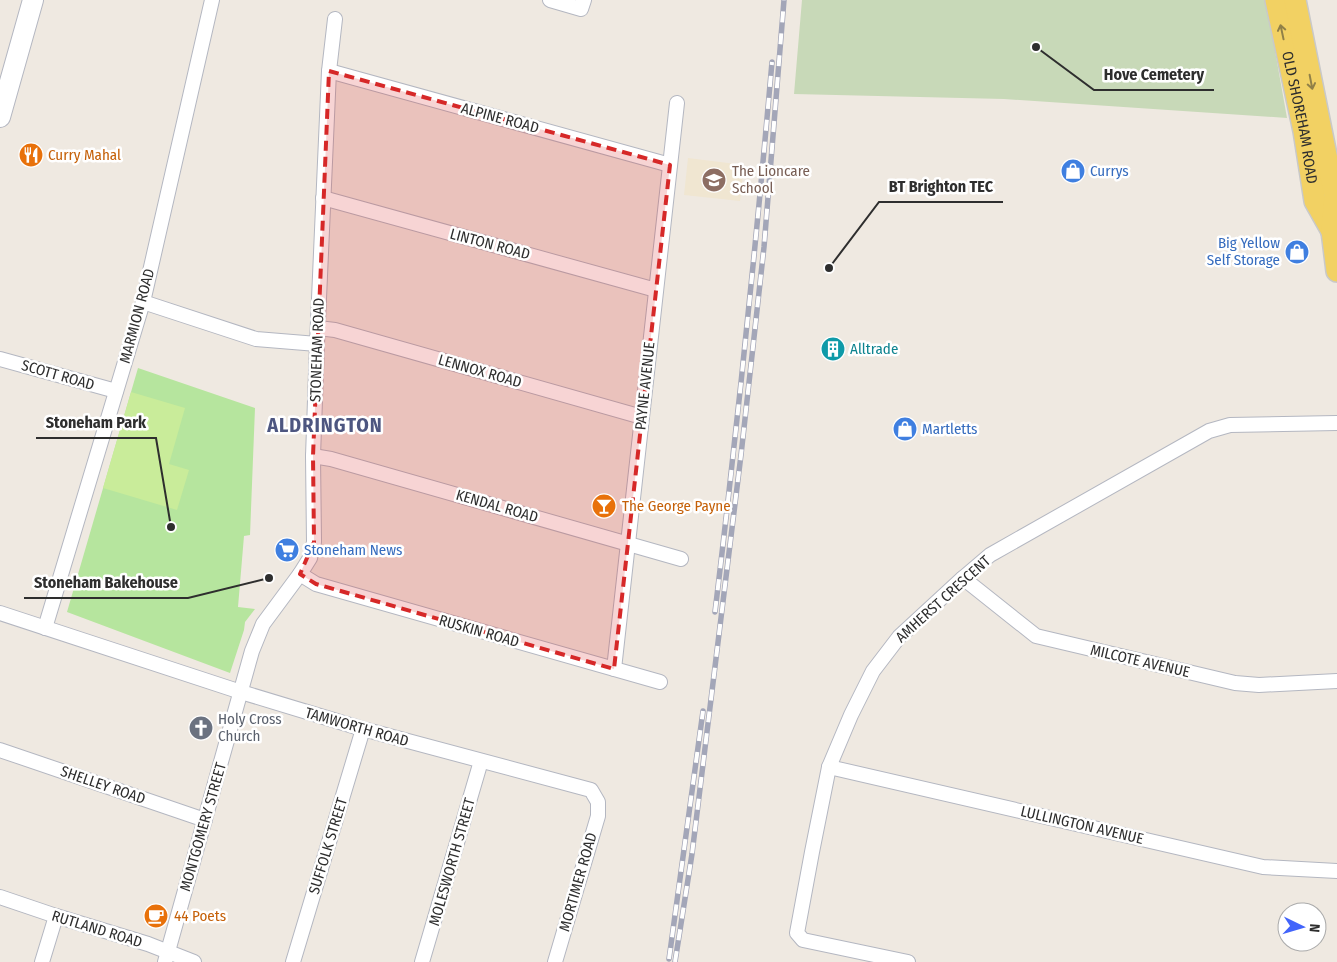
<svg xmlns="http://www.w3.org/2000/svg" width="1337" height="962" font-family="'Fira Sans Condensed',sans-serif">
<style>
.education{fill:#f0e6d1}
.green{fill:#b6e59e}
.cemetery{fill:#c8d9b8}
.pitch{fill:#c9ec9a}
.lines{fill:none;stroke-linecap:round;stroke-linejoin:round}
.street-casing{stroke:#b4b7c1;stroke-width:16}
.secondary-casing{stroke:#b4b7c1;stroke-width:22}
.primary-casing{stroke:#c9c9c9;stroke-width:24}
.street{stroke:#fff;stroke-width:14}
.secondary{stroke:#fff;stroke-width:20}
.primary{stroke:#f2d163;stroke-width:21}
.rail-casing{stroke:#a3a6b8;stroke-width:5.5}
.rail{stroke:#fff;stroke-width:4;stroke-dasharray:11;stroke-linecap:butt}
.oneway{stroke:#908048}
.marked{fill:#d62828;fill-opacity:0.2;stroke:#d62828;stroke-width:4;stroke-dasharray:10 6;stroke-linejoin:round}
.labels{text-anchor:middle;stroke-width:5;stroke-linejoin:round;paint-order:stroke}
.street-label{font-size:15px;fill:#2e2e2e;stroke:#fff}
.food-label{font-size:15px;fill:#c56008;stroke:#fff;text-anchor:start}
.education-label{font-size:15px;fill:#785e54;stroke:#fff;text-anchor:start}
.shop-label{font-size:15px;fill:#366cbe;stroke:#fff;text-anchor:start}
.culture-label{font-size:15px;fill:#0d838f;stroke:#fff;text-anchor:start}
.worship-label{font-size:15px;fill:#5b616d;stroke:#fff;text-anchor:start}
.district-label{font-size:20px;font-weight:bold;letter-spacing:1px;fill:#4d5680;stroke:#fff}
.leader{fill:none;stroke:#2e2e2e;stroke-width:2}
.callout-dot{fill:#2e2e2e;stroke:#fff;stroke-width:2}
.callout-label{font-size:16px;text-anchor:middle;font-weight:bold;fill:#2e2e2e;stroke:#fff;stroke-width:5;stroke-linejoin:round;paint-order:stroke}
</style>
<rect width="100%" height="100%" fill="#efe9e1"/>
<!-- education -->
<path class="education" d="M 688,158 L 744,165 L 740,201 L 684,195 Z"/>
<!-- green -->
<path class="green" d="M 138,368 L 255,408 L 250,535 L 244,536 L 238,607 L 255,609 L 245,622 L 244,630 L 230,673 L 67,612 Z"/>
<!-- cemetery -->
<path class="cemetery" d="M 802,0 L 1266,0 L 1287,118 L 1004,99 L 794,94 Z"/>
<!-- pitch -->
<path class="pitch" d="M 131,392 L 185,408 L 169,464 L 189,470 L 177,510 L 103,488 Z"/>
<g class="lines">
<defs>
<g id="street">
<path d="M 550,0 L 581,9 L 584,0"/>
<path d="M 329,71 L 670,165"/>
<path d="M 323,198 L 656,290"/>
<path d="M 143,302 L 256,339 L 317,344"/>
<path d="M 318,328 L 335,330 L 642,417"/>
<path d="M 0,359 L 116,391"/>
<path d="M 313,456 L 331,459 L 681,559"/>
<path d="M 300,574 L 316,584 L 660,682"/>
<path d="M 963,578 L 1036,636 L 1235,683 L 1259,685 L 1337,681"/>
<path d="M 0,613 L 241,692 L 363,729 L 591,790 L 598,802 L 598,816 L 555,962"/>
<path d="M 45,628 L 143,302 L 212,0"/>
<path d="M 614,669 L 677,103"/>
<path d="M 0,750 L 205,820"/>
<path d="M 829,767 L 1263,867 L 1337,871"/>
<path d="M 0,897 L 56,916 L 148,944 L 194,962"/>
<path d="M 42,962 L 56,916"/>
<path d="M 165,962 L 252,651 L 263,624 L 300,574 L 310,558 L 314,542 L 313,456 L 317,344 L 329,71 L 335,19"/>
<path d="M 293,962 L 363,729"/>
<path d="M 422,962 L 481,761"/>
<path d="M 908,962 L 803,940 L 797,933 L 812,852 L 829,767 L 851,715 L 873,671 L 899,637 L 963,578 L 990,555 L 1209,431 L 1230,425 L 1337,423"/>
</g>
<path id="secondary" d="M 0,117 L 33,0"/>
<g id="primary">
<path id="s1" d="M 1276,0 L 1304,131 L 1315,201 L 1332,231"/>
<path d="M 1295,0 L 1326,155 L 1335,195 L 1332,231 L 1337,271"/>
</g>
</defs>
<!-- street casing -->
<use href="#street" class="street-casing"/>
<!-- secondary casing -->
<use href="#secondary" class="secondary-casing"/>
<!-- primary casing -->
<use href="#primary" class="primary-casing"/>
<!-- street -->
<use href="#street" class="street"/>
<!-- secondary -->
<use href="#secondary" class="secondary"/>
<!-- primary -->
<use href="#primary" class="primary"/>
<defs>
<g id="rail">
<path d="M 715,612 C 737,429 756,246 772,62"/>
<path d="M 669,959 L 703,711"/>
<path d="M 675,962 L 692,854 L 741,455 L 764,247 L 784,0"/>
</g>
</defs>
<!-- rail casing -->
<use href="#rail" class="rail-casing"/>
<!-- rail -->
<use href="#rail" class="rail"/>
</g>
<!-- one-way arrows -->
<defs><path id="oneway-shaft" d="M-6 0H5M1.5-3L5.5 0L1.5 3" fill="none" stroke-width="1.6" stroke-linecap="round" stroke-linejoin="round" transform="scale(1.25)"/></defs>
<g class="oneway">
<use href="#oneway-shaft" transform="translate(1282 32) rotate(-102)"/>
<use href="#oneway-shaft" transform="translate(1311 82) rotate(79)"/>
</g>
<!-- marked area -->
<path class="marked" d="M 329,71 L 670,165 L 614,669 L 316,584 L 300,574 L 314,542 L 313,456 Z"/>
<!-- icons -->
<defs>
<symbol id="restaurant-disc" viewBox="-11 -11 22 22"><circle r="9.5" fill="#e8710a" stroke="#fff"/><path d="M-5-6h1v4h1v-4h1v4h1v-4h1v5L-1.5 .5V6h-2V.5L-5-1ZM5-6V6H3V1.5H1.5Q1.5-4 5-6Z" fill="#fff"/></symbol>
<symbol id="shop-disc" viewBox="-11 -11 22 22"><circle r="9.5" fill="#3f7fe0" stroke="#fff"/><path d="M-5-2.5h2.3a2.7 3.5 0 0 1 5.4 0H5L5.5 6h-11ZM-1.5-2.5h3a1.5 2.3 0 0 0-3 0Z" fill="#fff"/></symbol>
<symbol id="school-disc" viewBox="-11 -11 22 22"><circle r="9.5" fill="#8d6e63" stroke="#fff"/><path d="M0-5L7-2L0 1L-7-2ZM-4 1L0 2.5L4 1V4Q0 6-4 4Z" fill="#fff"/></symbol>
<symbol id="building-disc" viewBox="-11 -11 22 22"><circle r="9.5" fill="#0f9aa8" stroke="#fff"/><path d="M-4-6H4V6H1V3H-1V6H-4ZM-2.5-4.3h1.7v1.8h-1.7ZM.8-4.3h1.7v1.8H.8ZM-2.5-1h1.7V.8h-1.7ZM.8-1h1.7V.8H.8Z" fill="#fff"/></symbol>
<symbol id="bar-disc" viewBox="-11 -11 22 22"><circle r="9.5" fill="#e8710a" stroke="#fff"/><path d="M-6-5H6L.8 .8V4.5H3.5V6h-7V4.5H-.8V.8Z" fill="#fff"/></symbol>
<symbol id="supermarket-disc" viewBox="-11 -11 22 22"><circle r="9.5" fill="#3f7fe0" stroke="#fff"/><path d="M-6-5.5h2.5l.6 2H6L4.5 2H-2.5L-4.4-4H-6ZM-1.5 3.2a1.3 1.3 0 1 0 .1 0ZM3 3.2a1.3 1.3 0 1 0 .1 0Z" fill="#fff"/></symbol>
<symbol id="church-disc" viewBox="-11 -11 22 22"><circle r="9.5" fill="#6b7280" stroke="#fff"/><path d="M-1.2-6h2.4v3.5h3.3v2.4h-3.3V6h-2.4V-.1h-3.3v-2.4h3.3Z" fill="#fff"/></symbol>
<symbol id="cafe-disc" viewBox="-11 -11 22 22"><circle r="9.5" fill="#e8710a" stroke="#fff"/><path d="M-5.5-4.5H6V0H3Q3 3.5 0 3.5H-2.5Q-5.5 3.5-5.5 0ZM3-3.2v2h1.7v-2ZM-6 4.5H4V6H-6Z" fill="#fff"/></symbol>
</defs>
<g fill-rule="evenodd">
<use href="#restaurant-disc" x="17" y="141" width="28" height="28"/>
<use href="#shop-disc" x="1059" y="157" width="28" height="28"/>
<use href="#school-disc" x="700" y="166" width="28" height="28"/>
<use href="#shop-disc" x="1283" y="238" width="28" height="28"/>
<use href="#building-disc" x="819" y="335" width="28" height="28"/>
<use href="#shop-disc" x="891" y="415" width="28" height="28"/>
<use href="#bar-disc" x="590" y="492" width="28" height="28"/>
<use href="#supermarket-disc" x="273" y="536" width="28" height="28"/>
<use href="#church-disc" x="187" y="714" width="28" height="28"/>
<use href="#cafe-disc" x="142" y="902" width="28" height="28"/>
</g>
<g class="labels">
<!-- street labels -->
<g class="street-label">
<text dy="5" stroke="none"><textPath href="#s1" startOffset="120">OLD SHOREHAM ROAD</textPath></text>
<text transform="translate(500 118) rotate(15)" y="5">ALPINE ROAD</text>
<text transform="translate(490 244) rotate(15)" y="5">LINTON ROAD</text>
<text transform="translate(137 316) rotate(-75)" y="5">MARMION ROAD</text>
<text transform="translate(317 350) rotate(-88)" y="5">STONEHAM ROAD</text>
<text transform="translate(480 371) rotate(16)" y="5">LENNOX ROAD</text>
<text transform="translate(58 375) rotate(16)" y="5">SCOTT ROAD</text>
<text transform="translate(645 386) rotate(-84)" y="5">PAYNE AVENUE</text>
<text transform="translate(497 506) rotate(16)" y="5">KENDAL ROAD</text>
<text transform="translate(943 599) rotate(-42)" y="5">AMHERST CRESCENT</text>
<text transform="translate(479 631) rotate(16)" y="5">RUSKIN ROAD</text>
<text transform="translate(1140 661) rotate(13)" y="5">MILCOTE AVENUE</text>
<text transform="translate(357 727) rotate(16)" y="5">TAMWORTH ROAD</text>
<text transform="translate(103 785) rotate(19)" y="5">SHELLEY ROAD</text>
<text transform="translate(1082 825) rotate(13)" y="5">LULLINGTON AVENUE</text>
<text transform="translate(203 827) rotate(-74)" y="5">MONTGOMERY STREET</text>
<text transform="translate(328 846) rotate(-73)" y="5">SUFFOLK STREET</text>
<text transform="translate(452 862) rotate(-74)" y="5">MOLESWORTH STREET</text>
<text transform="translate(578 882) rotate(-74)" y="5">MORTIMER ROAD</text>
<text transform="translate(97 929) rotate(17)" y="5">RUTLAND ROAD</text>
</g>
<!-- food labels -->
<g class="food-label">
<text x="48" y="160">Curry Mahal</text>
<text x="622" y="511">The George Payne</text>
<text x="174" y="921">44 Poets</text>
</g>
<!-- education labels -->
<g class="education-label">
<text x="732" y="176">The Lioncare<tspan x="732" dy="17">School</tspan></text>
</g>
<!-- shop labels -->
<g class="shop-label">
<text x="1090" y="176">Currys</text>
<text x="1280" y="248" text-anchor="end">Big Yellow<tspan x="1280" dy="17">Self Storage</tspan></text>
<text x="922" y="434">Martletts</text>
<text x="304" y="555">Stoneham News</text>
</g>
<!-- culture labels -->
<g class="culture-label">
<text x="850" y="354">Alltrade</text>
</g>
<!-- worship labels -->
<g class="worship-label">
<text x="218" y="724">Holy Cross<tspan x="218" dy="17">Church</tspan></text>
</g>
<!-- district labels -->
<g class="district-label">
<text x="325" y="432">ALDRINGTON</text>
</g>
</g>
<!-- callouts -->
<path class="leader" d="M1036 47L1094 90H1214M829 268L879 202H1003M171 527L156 438H36M269 578L188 598H24"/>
<g class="callout-dot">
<circle cx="1036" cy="47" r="5"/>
<circle cx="829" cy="268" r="5"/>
<circle cx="171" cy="527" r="5"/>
<circle cx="269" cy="578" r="5"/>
</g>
<g class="callout-label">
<text x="1154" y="80">Hove Cemetery</text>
<text x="941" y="192">BT Brighton TEC</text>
<text x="96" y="428">Stoneham Park</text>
<text x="106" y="588">Stoneham Bakehouse</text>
</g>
<!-- north arrow -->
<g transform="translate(1302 927) rotate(95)"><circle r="24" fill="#ffffff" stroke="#ababab"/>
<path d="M0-4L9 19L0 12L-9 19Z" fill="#4264fb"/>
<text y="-8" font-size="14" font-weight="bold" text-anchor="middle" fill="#2e2e2e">N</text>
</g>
</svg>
